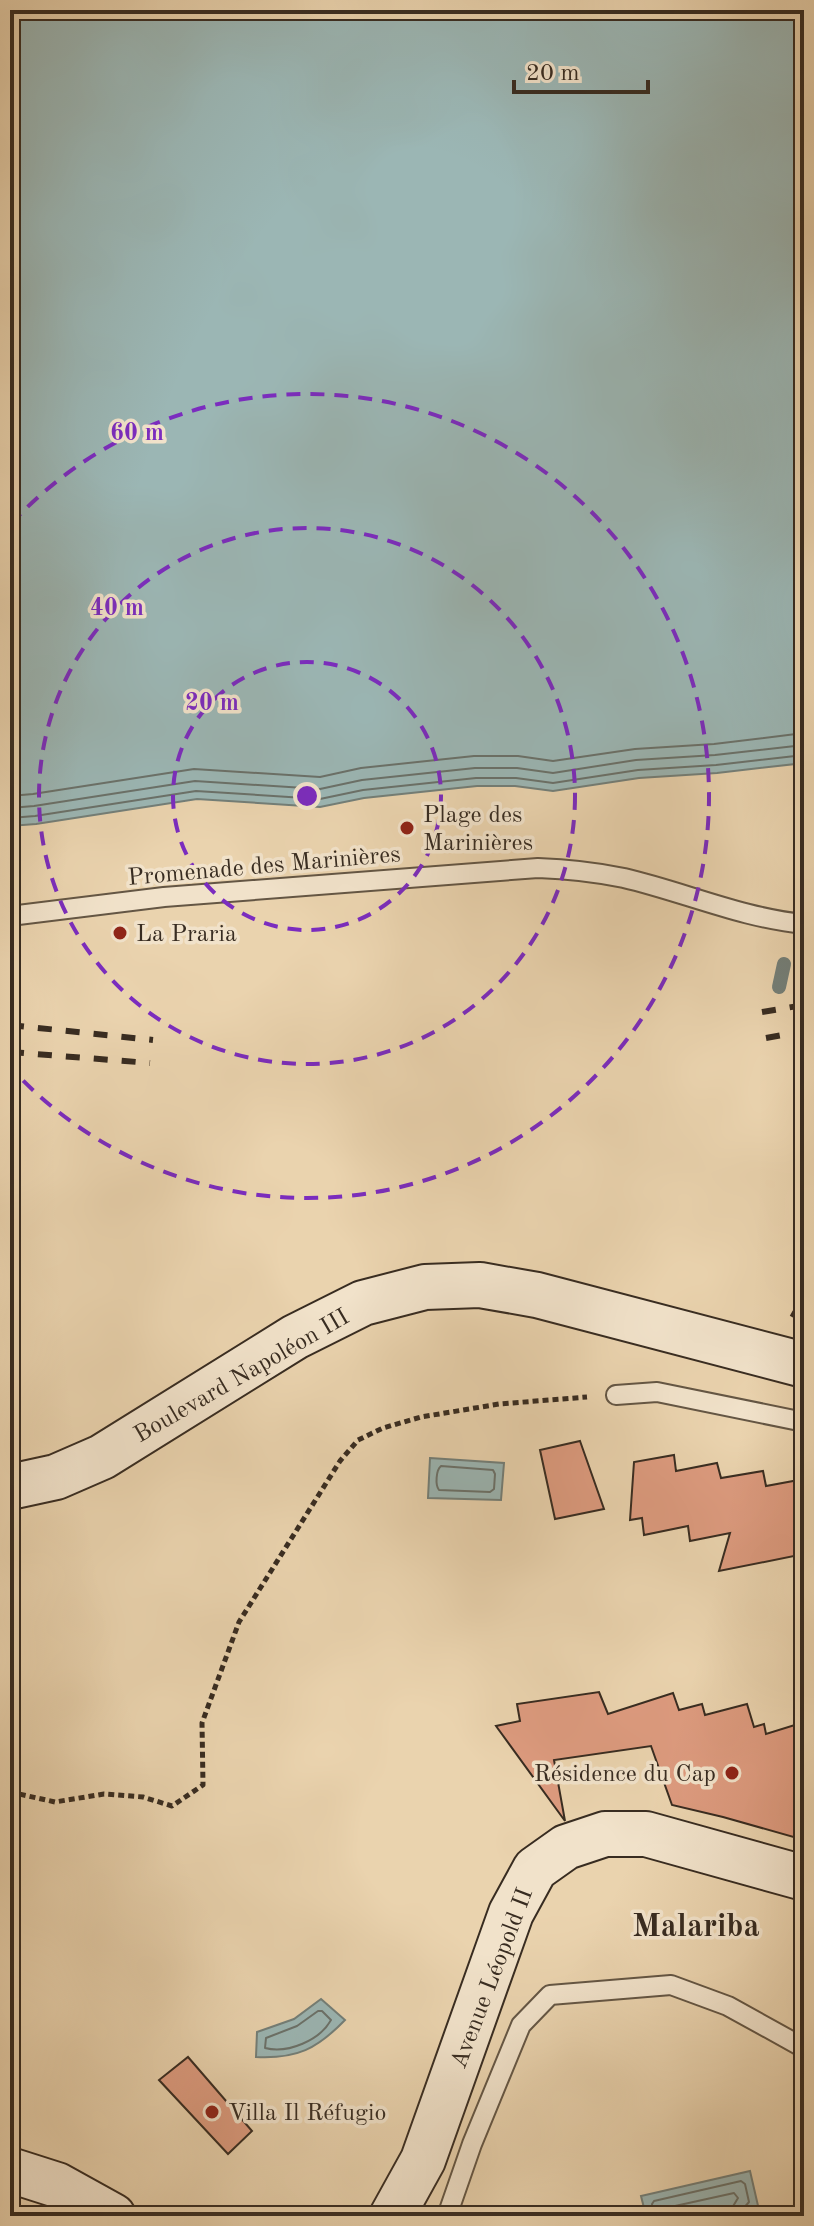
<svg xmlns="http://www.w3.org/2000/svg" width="814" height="2226" font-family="'Old Standard TT',serif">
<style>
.water{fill:#9bb6b4;stroke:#737f79;stroke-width:2}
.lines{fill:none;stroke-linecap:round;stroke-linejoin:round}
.shore{stroke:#6a716a;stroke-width:2}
.stream{stroke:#737f79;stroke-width:14}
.building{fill:#dd9b7f;stroke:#382c21;stroke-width:2}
.lane-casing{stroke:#645644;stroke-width:22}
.secondary-casing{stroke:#382c21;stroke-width:48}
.path{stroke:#382c21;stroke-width:5;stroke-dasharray:6 4;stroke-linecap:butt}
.lane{stroke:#f1e2ca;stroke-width:18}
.secondary{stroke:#f1e2ca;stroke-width:44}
.rail{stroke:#382c21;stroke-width:6;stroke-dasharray:14 14;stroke-linecap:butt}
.ring{fill:none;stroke:#7b2cbf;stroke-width:4;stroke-dasharray:14 10}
.poi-dot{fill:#8f2418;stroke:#f1e2ca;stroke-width:3}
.labels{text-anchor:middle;stroke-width:7;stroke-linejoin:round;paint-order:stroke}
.poi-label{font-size:24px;fill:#382c21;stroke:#f1e2ca;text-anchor:start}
.street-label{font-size:24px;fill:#382c21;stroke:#f1e2ca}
.district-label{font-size:32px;font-weight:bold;fill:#382c21;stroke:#f1e2ca}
.centre{fill:#7b2cbf;stroke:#f1e2ca;stroke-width:4}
.ring-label{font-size:24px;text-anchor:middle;font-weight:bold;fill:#7b2cbf;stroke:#f1e2ca;stroke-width:7;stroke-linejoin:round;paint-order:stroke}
</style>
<rect width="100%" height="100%" fill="#ead3ae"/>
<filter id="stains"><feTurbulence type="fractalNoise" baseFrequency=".0025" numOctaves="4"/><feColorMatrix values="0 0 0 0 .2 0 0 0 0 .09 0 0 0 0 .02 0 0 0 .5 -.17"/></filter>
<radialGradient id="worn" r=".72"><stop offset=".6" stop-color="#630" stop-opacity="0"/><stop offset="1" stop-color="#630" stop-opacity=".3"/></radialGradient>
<!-- water -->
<g class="water">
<path d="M 10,10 L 804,10 L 804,763 L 717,773 L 639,778 L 553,791 L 515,786 L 477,786 L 364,798 L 320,807 L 197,799 L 36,824 L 10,826 Z"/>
<path d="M 430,1458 L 504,1463 L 501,1500 L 428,1498 Z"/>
<path d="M 321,1999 L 345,2020 C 317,2049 297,2059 256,2057 L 257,2032 L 294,2019 Z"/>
<path d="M 750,2171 L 759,2210 L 733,2216 L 646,2216 L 641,2196 Z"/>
</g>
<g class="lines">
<!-- shore -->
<g class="shore">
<path d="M 10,796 L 33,794 L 194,769 L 320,777 L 361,768 L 474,756 L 518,756 L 553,761 L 635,749 L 714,744 L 804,733"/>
<path d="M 10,808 L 34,806 L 195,781 L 320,789 L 362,780 L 475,768 L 517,768 L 553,773 L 636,760 L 715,755 L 804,745"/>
<path d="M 10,818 L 35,816 L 196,791 L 320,799 L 363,790 L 476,778 L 516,778 L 553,783 L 638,770 L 716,765 L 804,755"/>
<path d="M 441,1466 L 493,1470 L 495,1474 L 494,1489 L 490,1492 L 439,1490 C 435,1485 436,1470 441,1466 Z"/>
<path d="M 318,2011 L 322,2011 L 331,2020 C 320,2040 288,2054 265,2048 L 266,2038 L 297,2026 Z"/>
<path d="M 653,2216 L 652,2204 L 654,2201 L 741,2181 L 745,2184 L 749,2202 L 742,2210 L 741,2216"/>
<path d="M 663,2216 L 666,2208 L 734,2193 L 738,2198 L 732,2208 L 731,2216"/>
</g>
<!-- stream -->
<g class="stream">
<path d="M 801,891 L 804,877"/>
<path d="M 779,987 L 784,964"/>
</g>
</g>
<!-- building -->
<g class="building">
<path d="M 580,1441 L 604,1509 L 555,1519 L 540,1450 Z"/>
<path d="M 674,1455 L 676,1471 L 717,1463 L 721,1478 L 763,1471 L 766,1486 L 804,1479 L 804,1554 L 719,1571 L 730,1533 L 690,1541 L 688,1526 L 644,1535 L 642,1518 L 630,1520 L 634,1462 Z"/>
<path d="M 599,1692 L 608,1714 L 673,1693 L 679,1710 L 702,1704 L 705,1715 L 747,1704 L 754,1727 L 764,1724 L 766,1734 L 798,1724 L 804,1744 L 804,1840 L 723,1817 L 672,1805 L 651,1746 L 554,1760 L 565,1821 L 496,1726 L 520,1721 L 517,1704 Z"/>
<path d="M 188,2057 L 252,2131 L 228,2154 L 159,2080 Z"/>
</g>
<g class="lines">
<defs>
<g id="lane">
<path d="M 10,916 L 164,897 L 538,868 C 567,869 595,872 624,878 C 684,892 742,918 804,924"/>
<path d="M 616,1395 L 657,1392 L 804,1422"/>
<path d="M 447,2216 L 472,2144 L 521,2025 L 550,1995 L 671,1985 L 728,2006 L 804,2048"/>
</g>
<g id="secondary">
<path d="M 10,1487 L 56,1477 L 102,1457 L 295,1337 L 363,1303 L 425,1287 L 480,1285 L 537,1295 L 804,1365"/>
<path d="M 10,2170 L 57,2185 L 113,2216"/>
<path d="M 392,2216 L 423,2160 L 511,1913 L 535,1869 L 566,1847 L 605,1834 L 646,1834 L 804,1878"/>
</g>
</defs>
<!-- lane casing -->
<use href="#lane" class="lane-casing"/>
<!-- secondary casing -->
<use href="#secondary" class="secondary-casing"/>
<!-- path -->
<g class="path">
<path d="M 792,1317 L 797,1308 L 804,1304"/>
<path d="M 10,1792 L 55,1802 L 104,1794 L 143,1797 L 172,1806 L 203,1785 L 202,1723 L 239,1622 L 340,1461 L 358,1440 L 383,1428 L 421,1417 L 499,1404 L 587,1397"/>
</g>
<!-- lane -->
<use href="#lane" class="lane"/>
<!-- secondary -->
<use href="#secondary" class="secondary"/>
<!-- rail -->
<g class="rail">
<path d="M 762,1012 L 804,1005"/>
<path d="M 10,1025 L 153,1040"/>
<path d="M 766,1038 L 804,1031"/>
<path d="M 10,1052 L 150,1063"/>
</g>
</g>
<!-- distance rings -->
<g class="ring">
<circle cx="307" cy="796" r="134"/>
<circle cx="307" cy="796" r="268"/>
<path d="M11 524A402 402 0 1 1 11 1068"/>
</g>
<!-- markers -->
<g class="poi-dot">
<circle cx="407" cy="828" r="8"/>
<circle cx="120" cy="933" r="8"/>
<circle cx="732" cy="1773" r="8"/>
<circle cx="212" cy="2112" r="8"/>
</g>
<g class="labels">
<!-- poi labels -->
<g class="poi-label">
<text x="423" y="822">Plage des<tspan x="423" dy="28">Marinières</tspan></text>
<text x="136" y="941">La Praria</text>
<text x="716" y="1781" text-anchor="end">Résidence du Cap</text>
<text x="228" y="2120">Villa Il Réfugio</text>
</g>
<!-- street labels -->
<g class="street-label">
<text transform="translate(264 865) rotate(-5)" y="8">Promenade des Marinières</text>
<text transform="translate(241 1375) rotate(-30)" y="8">Boulevard Napoléon III</text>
<text transform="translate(491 1978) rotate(-69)" y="8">Avenue Léopold II</text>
</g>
<!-- district labels -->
<g class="district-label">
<text x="696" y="1936">Malariba</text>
</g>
</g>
<circle cx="307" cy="796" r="12" class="centre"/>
<g class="ring-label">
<text x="137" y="440">60 m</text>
<text x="117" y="615">40 m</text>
<text x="212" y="710">20 m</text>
</g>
<!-- margin -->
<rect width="814" height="2226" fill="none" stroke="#ead3ae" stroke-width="40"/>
<rect x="12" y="12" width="790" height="2202" fill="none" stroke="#382c21" stroke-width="4"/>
<rect x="20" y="20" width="774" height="2186" fill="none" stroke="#382c21" stroke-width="2"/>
<!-- scale -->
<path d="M514 80v12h134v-12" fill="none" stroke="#382c21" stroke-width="4"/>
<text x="526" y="80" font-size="24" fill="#382c21" stroke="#f1e2ca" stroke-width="6" paint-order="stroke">20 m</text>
<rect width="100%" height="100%" filter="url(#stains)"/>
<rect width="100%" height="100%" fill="url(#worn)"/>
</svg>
